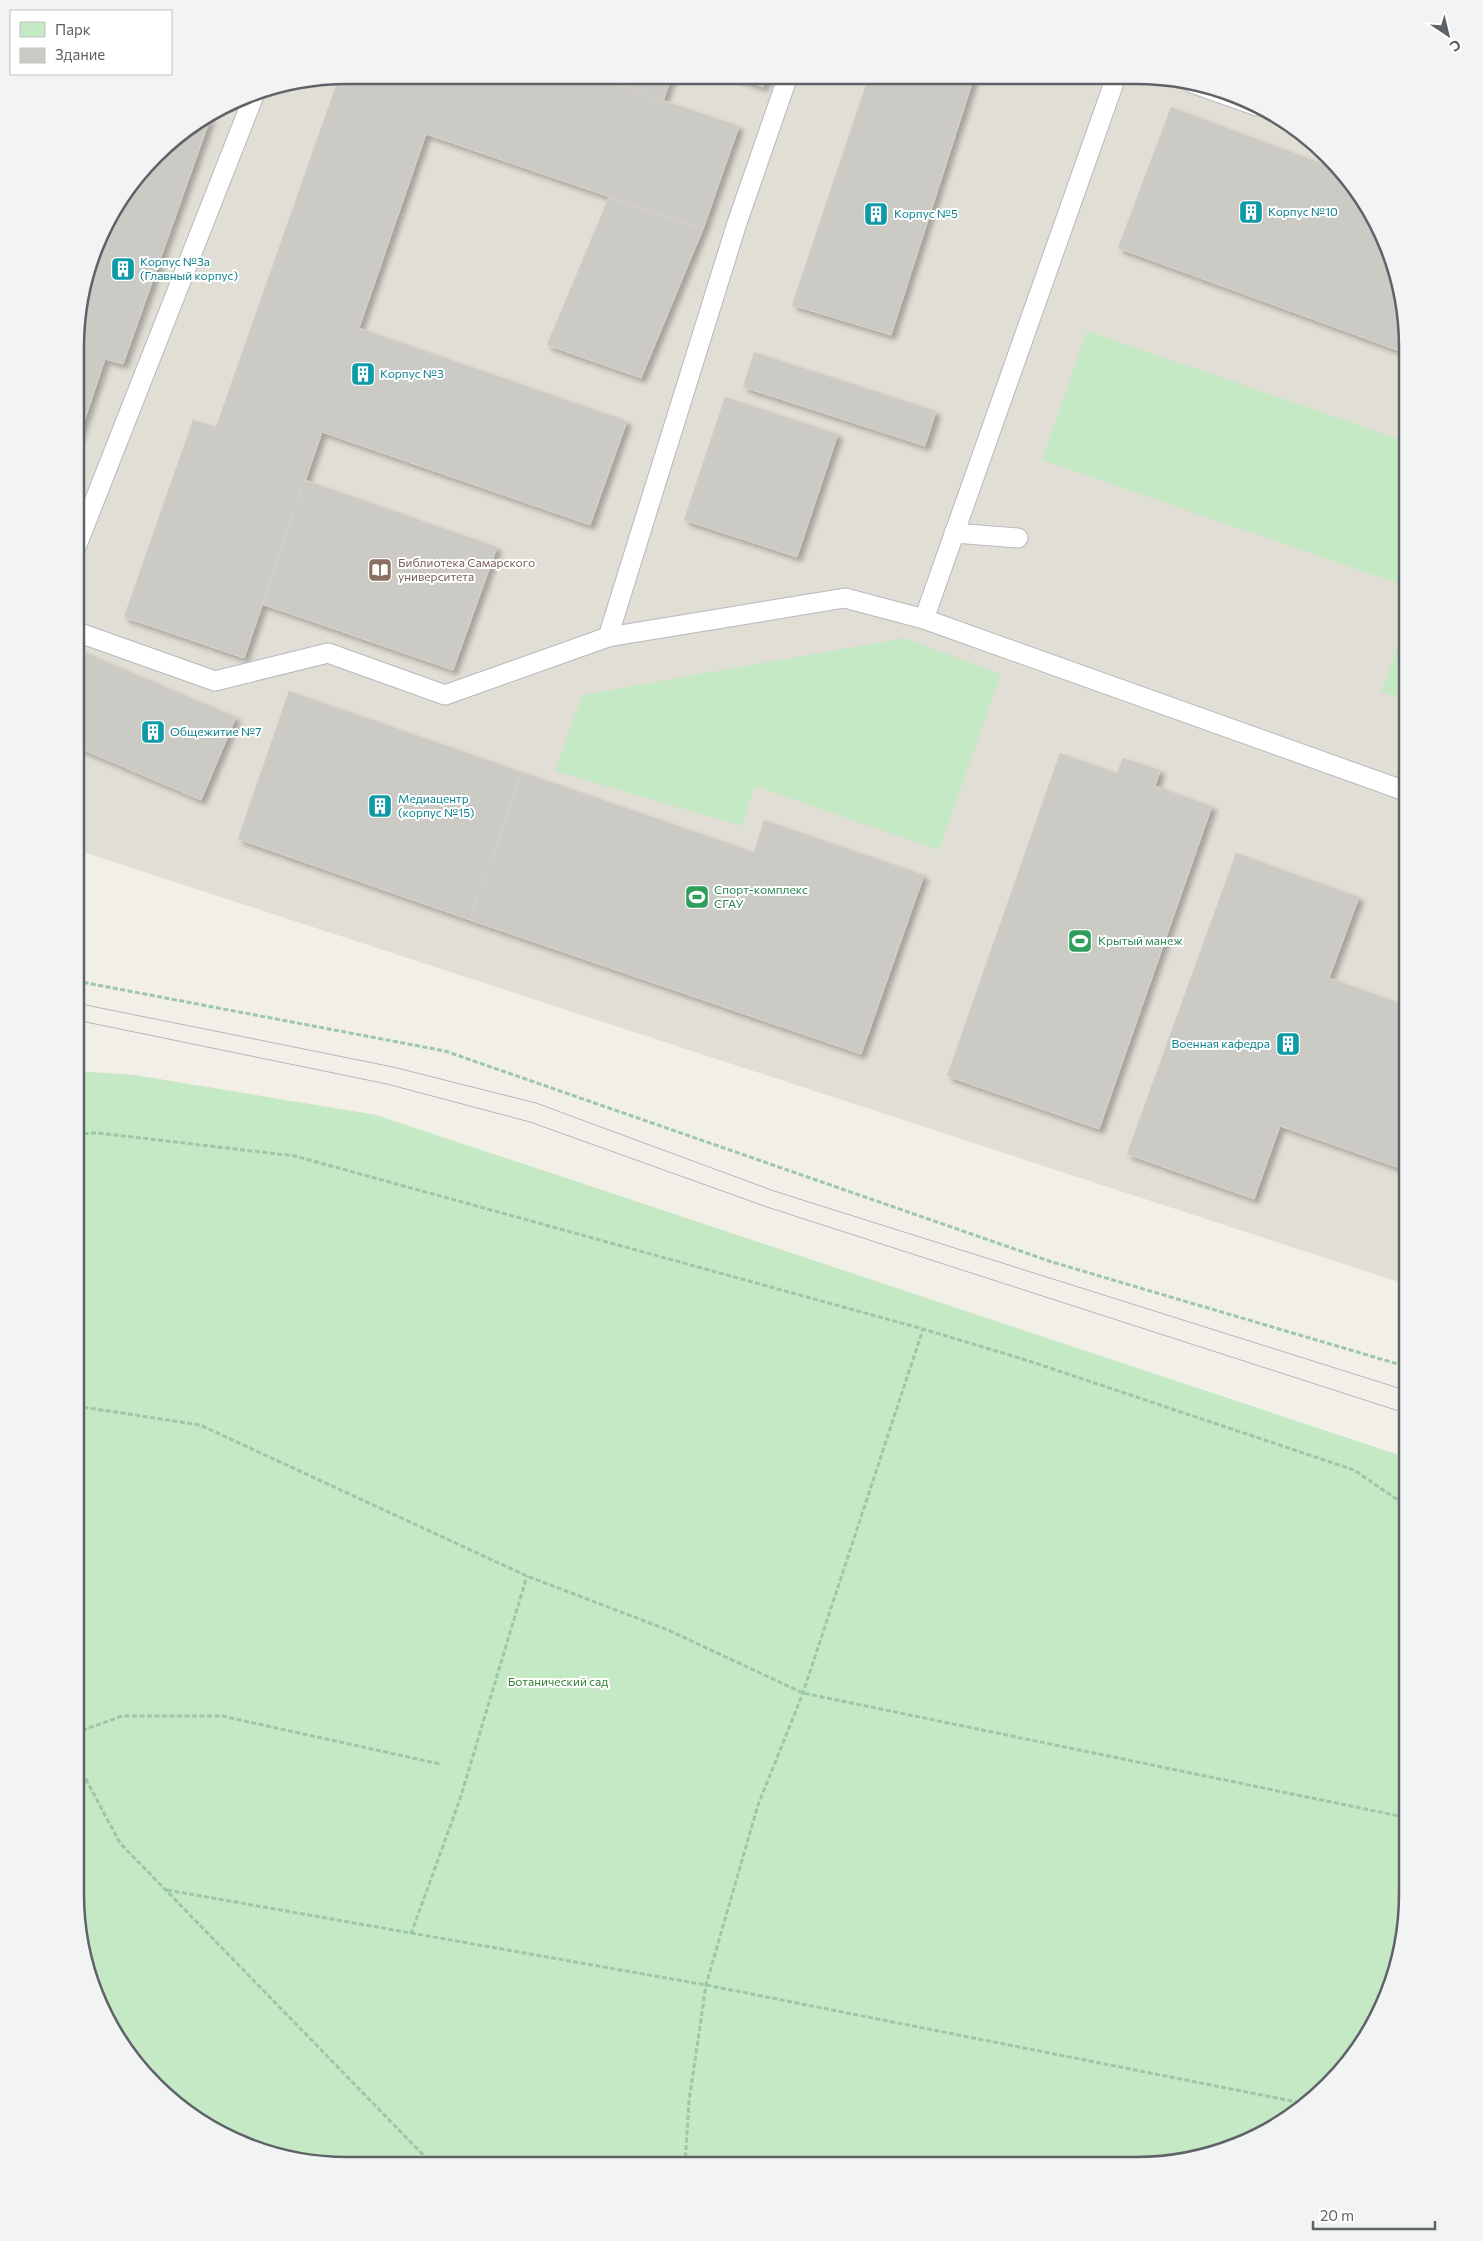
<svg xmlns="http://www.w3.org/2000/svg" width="1483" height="2241" font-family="Commissioner,sans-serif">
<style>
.education{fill:#e1ded6}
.green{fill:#c5e8c5}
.building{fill:#cccac5;stroke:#d6d1c6;filter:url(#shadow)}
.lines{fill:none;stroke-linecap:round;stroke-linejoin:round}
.lane-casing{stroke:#b5b8bc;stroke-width:21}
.path{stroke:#9cc7a9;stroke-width:3;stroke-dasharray:5 2.5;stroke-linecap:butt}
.lane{stroke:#fff;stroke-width:19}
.tram{stroke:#b6b7b8;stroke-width:1}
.labels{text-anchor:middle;stroke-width:4;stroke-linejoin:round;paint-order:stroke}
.culture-label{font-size:12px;fill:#0d838f;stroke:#fff;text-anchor:start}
.education-label{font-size:12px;fill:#785e54;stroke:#fff;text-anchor:start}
.leisure-label{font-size:12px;fill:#27864d;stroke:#fff;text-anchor:start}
.park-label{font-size:12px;fill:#348238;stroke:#fff}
.rim{fill:none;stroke:#5f6368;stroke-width:2.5}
</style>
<defs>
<filter id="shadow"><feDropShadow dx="4.5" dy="4.5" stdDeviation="2.5" flood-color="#0004"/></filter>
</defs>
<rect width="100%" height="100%" fill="#f1efe8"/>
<!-- education -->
<path class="education" d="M 347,75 L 1172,77 L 1240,96 L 1302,131 L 1352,181 L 1387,243 L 1408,347 L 1408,1285 L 77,850 L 77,312 L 103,226 L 167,143 L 243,96 Z"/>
<!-- green -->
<g class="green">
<path d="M 1087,331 L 1408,442 L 1408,587 L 1042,460 Z"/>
<path d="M 1408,616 L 1408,701 L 1381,692 Z"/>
<path d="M 904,638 L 1001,674 L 939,850 L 755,786 L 742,826 L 555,771 L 582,695 Z"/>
<path d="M 76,1071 L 135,1075 L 376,1115 L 1408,1458 L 1407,1912 L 1393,1982 L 1352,2059 L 1302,2110 L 1240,2145 L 1136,2166 L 312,2164 L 243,2145 L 182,2110 L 131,2060 L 96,1998 L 75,1894 Z"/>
</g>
<!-- building -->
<g class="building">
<path d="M 347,75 L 592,76 L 739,126 L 703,229 L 426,134 L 359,328 L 627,421 L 590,525 L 322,432 L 244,658 L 124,617 L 193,420 L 216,427 L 339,77 Z"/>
<path d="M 592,76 L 672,76 L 663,101 Z"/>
<path d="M 731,76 L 767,76 L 763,87 Z"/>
<path d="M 869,76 L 974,77 L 891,335 L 792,305 Z"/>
<path d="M 1171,107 L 1340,170 L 1352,181 L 1387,243 L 1408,354 L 1118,248 Z"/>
<path d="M 211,116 L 123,364 L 105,359 L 77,442 L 77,312 L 103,226 L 167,143 Z"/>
<path d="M 609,197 L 703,229 L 641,378 L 547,345 Z"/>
<path d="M 754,352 L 936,411 L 925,446 L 743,387 Z"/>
<path d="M 725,397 L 838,434 L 797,557 L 684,520 Z"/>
<path d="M 305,480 L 497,547 L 453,670 L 262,604 Z"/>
<path d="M 77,649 L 236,717 L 201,800 L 77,747 Z"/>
<path d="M 289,691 L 522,772 L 470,920 L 238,839 Z"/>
<path d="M 1060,753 L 1117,773 L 1123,758 L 1160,770 L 1155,786 L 1212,806 L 1099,1129 L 947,1076 Z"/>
<path d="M 522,772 L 754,852 L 764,820 L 924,875 L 861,1054 L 470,920 Z"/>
<path d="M 1236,853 L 1359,897 L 1329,978 L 1408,1006 L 1408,1171 L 1280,1126 L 1254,1199 L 1127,1154 Z"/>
</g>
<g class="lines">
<defs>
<g id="lane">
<path d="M 1192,83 L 1257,106"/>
<path d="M 954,533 L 1018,538"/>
<path d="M 77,545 L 255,93"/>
<path d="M 924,619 L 1116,77"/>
<path d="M 77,632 L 215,681 L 328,653 L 445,695 L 608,637 L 845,598 L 924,619 L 1408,792"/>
<path d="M 608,637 L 737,223 L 788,76"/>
</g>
</defs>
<!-- lane casing -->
<use href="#lane" class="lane-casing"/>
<!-- path -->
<g class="path">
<path d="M 76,981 L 445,1051 L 1052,1262 L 1408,1367"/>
<path d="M 76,1134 L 98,1133 L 295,1156 L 923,1329 L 1026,1360 L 1354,1470 L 1408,1507"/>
<path d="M 76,1406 L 200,1425 L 527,1576 L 668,1630 L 803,1693 L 1399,1816 L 1407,1821"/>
<path d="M 75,1733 L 122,1716 L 222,1716 L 440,1764"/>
<path d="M 75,1759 L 120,1843 L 432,2164"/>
<path d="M 167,1890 L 706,1985 L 1307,2104"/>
<path d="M 411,1934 L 460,1799 L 527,1576"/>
<path d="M 685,2165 L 689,2101 L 706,1985 L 758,1805 L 803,1693 L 923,1329"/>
</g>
<!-- lane -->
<use href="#lane" class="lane"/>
<!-- tram -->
<g class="tram">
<path d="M 76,1003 L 393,1067 L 536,1103 L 774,1191 L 1408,1391"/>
<path d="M 76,1020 L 387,1084 L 530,1122 L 767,1207 L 1408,1414"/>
</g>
</g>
<!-- icons -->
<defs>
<symbol id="building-square" viewBox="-11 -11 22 22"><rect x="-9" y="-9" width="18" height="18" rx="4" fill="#0f9aa8" stroke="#fff"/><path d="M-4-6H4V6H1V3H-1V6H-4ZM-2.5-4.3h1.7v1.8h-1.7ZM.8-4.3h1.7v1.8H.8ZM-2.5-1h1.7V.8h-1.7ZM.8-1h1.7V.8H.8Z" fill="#fff"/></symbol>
<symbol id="library-square" viewBox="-11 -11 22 22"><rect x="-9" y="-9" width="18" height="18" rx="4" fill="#8d6e63" stroke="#fff"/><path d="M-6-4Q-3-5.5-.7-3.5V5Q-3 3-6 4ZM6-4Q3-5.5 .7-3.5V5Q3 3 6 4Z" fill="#fff"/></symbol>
<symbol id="stadium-square" viewBox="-11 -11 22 22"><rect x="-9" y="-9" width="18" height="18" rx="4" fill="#2e9e5b" stroke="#fff"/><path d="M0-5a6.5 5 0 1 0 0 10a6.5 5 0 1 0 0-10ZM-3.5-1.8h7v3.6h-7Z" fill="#fff"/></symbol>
</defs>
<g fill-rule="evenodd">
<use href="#building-square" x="1237" y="198" width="28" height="28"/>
<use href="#building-square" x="862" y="200" width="28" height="28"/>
<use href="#building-square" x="109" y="255" width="28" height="28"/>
<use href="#building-square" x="349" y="360" width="28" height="28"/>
<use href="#library-square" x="366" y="556" width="28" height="28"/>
<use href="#building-square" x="139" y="718" width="28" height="28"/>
<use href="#building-square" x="366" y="792" width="28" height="28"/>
<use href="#stadium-square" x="683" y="883" width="28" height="28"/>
<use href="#stadium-square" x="1066" y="927" width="28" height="28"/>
<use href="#building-square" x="1274" y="1030" width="28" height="28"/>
</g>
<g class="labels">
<!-- culture labels -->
<g class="culture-label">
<text x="1268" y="216">Корпус №10</text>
<text x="894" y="218">Корпус №5</text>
<text x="140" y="266">Корпус №3a<tspan x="140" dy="14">(Главный корпус)</tspan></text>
<text x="380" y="378">Корпус №3</text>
<text x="170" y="736">Общежитие №7</text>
<text x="398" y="803">Медиацентр<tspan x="398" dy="14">(корпус №15)</tspan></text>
<text x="1270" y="1048" text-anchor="end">Военная кафедра</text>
</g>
<!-- education labels -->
<g class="education-label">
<text x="398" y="567">Библиотека Самарского<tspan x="398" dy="14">университета</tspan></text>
</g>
<!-- leisure labels -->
<g class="leisure-label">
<text x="714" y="894">Спорт-комплекс<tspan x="714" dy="14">СГАУ</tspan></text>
<text x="1098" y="945">Крытый манеж</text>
</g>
<!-- park labels -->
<g class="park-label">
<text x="558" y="1686">Ботанический сад</text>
</g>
</g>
<!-- crop -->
<path d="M0 0H1483V2241H0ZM347 84H1136A263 263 0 0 1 1399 347V1894A263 263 0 0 1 1136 2157H347A263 263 0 0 1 84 1894V347A263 263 0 0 1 347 84Z" fill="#f2f3f3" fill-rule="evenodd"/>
<path class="rim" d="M347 84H1136A263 263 0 0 1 1399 347V1894A263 263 0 0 1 1136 2157H347A263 263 0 0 1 84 1894V347A263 263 0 0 1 347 84Z"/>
<!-- legend -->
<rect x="10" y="10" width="162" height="65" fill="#ffffff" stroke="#bfc1c3"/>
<rect x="20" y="22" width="25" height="15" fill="#c5e8c5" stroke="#bfc1c3"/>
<text x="55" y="35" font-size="15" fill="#5f6368">Парк</text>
<rect x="20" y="48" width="25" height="15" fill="#cccac5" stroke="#bfc1c3"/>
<text x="55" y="60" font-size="15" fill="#5f6368">Здание</text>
<!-- north arrow -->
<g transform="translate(1448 35) rotate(145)" stroke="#ffffff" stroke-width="4" paint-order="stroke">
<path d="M0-4L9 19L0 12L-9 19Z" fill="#5f6368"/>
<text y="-8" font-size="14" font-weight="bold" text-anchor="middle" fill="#5f6368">С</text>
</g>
<!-- scale -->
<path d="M1313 2221v8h122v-8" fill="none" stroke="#5f6368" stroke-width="2.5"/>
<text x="1320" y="2221" font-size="15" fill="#5f6368" stroke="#ffffff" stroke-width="4" paint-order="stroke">20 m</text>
</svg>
